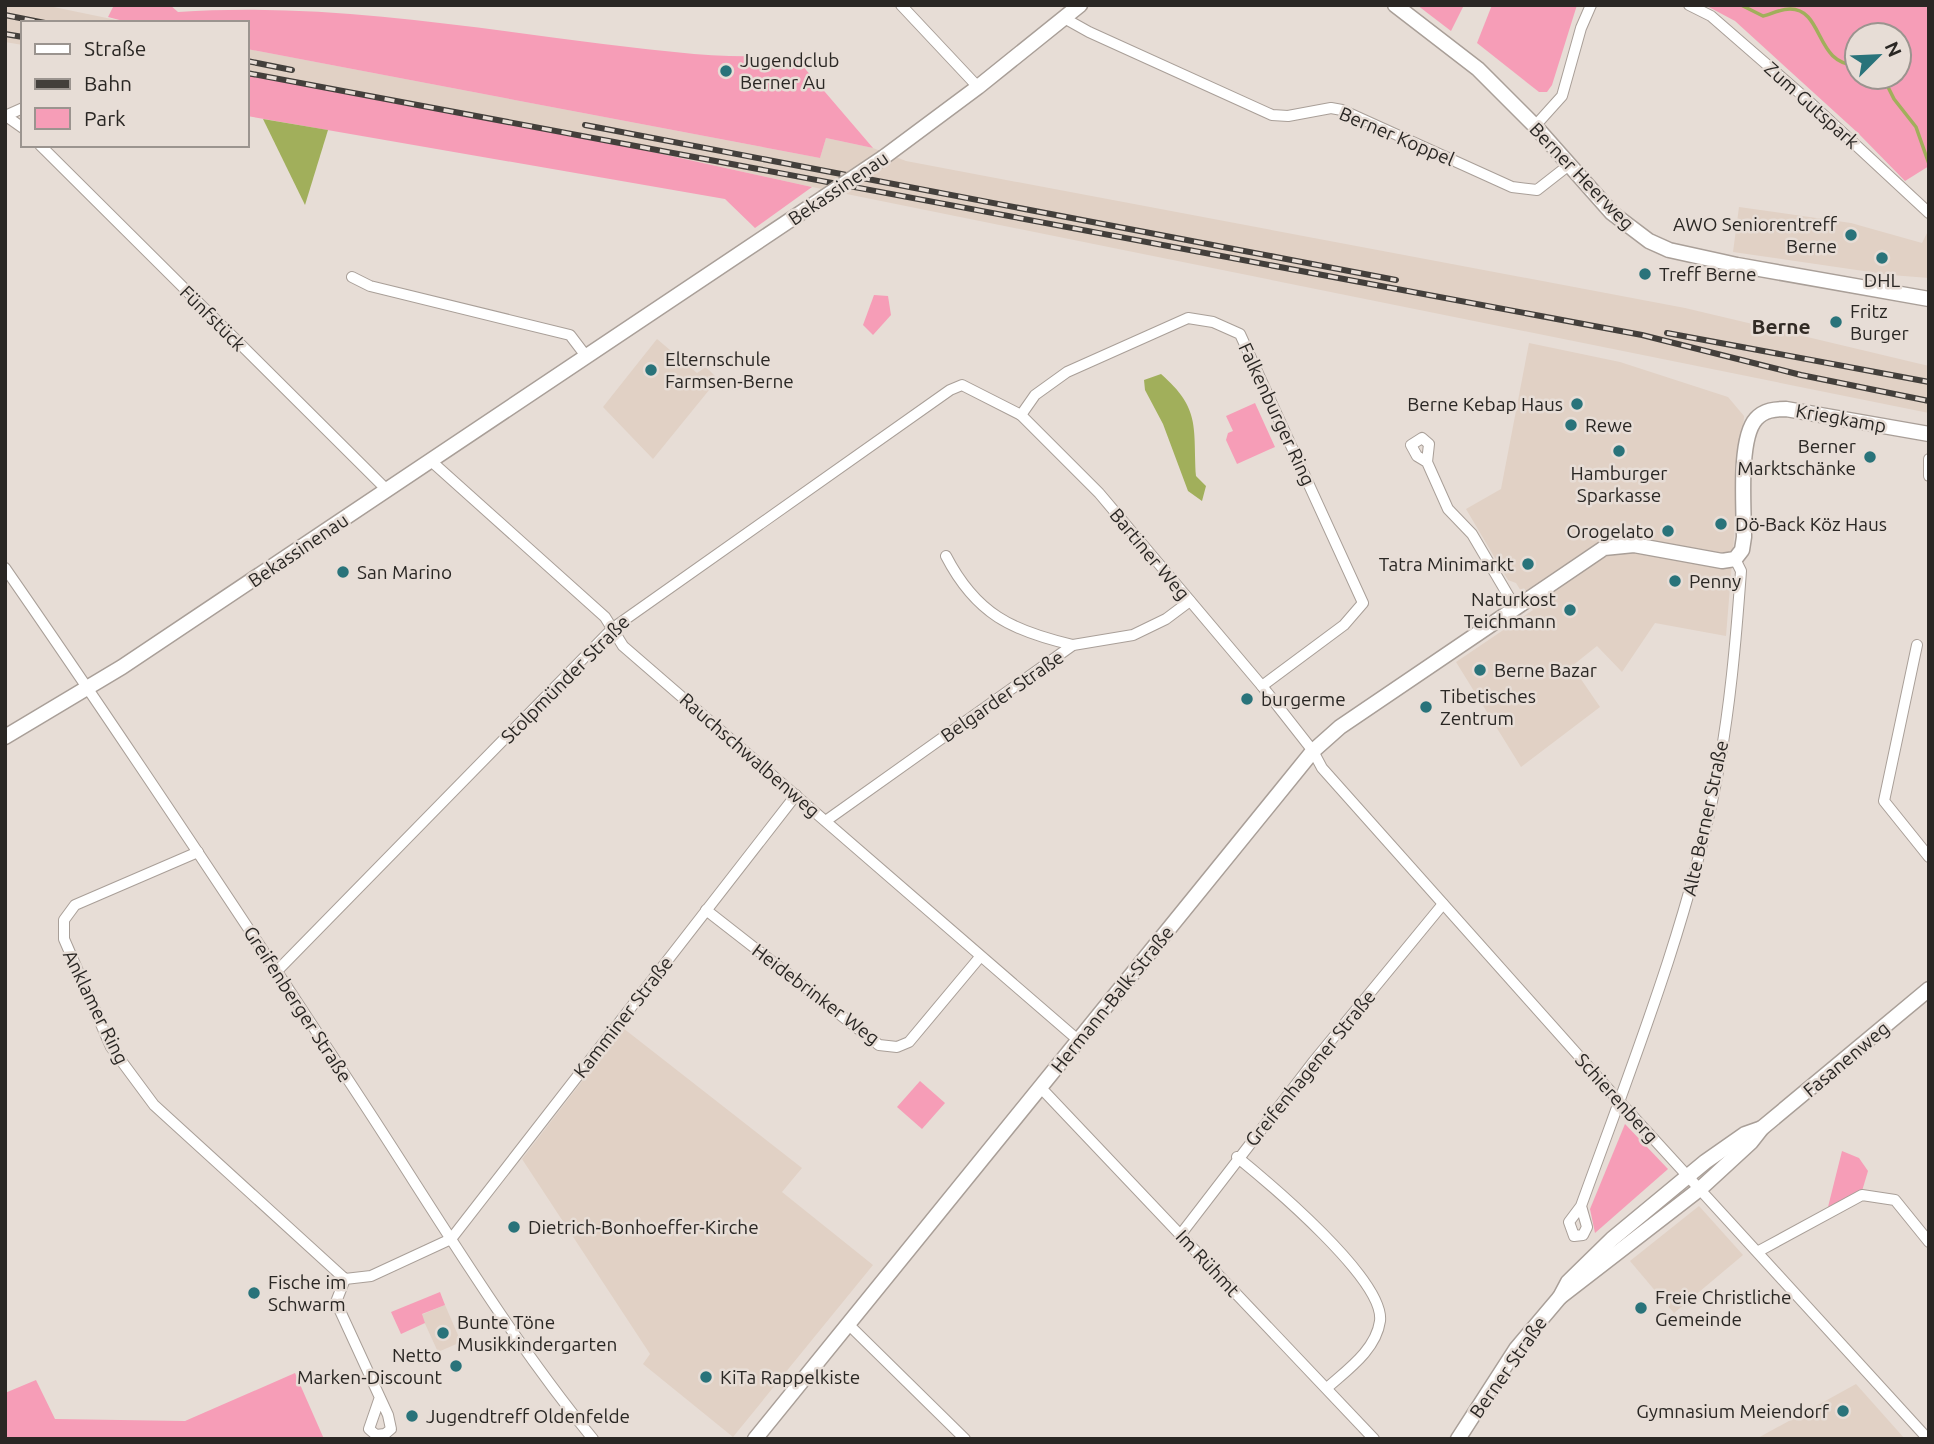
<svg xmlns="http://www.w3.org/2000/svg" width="1934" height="1444" font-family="Ubuntu,sans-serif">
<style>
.built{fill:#e1d1c5}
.green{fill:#f69db7;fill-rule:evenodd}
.water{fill:#a1af5b}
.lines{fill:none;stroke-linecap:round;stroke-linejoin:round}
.stream{stroke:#a1af5b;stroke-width:3.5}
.street-casing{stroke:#a99f98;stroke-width:12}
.secondary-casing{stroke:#a99f98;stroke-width:17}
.street{stroke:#fff;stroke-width:10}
.secondary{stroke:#fff;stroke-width:14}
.rail-casing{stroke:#433f3b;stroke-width:6}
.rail{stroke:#e7ddd6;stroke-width:3.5;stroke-dasharray:10;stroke-linecap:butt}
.secondary-bridge-casing{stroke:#a99f98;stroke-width:17;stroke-linecap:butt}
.secondary-bridge{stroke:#fff;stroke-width:14}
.poi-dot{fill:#29737a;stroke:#e7ddd6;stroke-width:2.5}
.labels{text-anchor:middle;stroke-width:5;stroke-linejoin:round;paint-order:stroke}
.poi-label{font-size:19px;fill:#2a2724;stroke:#e7ddd6;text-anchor:start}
.street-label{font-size:19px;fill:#2a2724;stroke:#e7ddd6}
.neighbourhood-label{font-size:21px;font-weight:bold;fill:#322b25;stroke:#e7ddd6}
</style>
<rect width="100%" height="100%" fill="#e7ddd6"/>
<!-- built -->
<g class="built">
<path d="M 5,5 L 44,5 L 131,23 L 23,23 L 23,45 L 5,42 Z"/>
<path d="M 247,49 L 820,158 L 826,138 L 873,148 L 906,161 L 1685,308 L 1929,366 L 1929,413 L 812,187 L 630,147 L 247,74 Z"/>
<path d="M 1739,207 L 1851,223 L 1922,243 L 1929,229 L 1929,278 L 1891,275 L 1733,252 Z"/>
<path d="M 657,339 L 697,373 L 706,367 L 718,379 L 653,459 L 603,407 Z"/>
<path d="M 1529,343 L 1620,362 L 1728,397 L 1744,416 L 1726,636 L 1655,623 L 1622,672 L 1597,646 L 1572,666 L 1600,707 L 1521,767 L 1456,662 L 1533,610 L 1516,583 L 1508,580 L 1466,509 L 1501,489 Z"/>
<path d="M 623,1028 L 802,1168 L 782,1192 L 873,1265 L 733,1437 L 643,1364 L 650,1354 L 522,1159 Z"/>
<path d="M 1699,1206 L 1743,1255 L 1674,1313 L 1630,1261 Z"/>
<path d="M 445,1305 L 461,1342 L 438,1352 L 421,1315 Z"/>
<path d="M 1856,1384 L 1905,1439 L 1756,1439 Z"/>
</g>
<!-- green -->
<g class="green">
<path d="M 114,5 L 170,5 L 178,12 C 351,0 523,38 694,54 C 728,57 762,56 795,57 L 873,148 L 826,138 L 820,158 L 247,49 L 247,23 L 131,23 L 108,17 Z"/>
<path d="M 1417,5 L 1464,5 L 1451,31 Z"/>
<path d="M 1492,5 L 1577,5 L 1552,85 L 1547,92 L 1539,92 L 1477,43 Z"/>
<path d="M 1705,5 L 1929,5 L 1929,166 L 1905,181 L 1858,133 L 1735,21 ZM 1857,35 L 1899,35 L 1899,77 L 1857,77 Z"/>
<path d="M 247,74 L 630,147 L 812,187 L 755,228 L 725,199 L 247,116 Z"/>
<path d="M 874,295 L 888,296 L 891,315 L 873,335 L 863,325 Z"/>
<path d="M 1255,403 L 1275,447 L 1237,464 L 1226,440 L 1228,433 L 1233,431 L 1226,416 Z"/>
<path d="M 920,1081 L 945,1103 L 922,1129 L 897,1107 Z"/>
<path d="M 1625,1124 L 1668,1169 L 1595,1233 L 1590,1209 Z"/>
<path d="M 1842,1151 L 1859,1158 L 1868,1171 L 1862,1191 L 1828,1207 Z"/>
<path d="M 440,1292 L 445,1305 L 422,1314 L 425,1323 L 401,1334 L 391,1312 Z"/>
<path d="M 295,1373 L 324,1439 L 5,1439 L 5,1393 L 36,1380 L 55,1419 L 185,1421 Z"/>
</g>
<!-- water -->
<g class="water">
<path d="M 263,119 L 328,130 L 305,205 Z"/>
<path d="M 1161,374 C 1201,409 1193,427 1196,476 L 1206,486 L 1202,501 L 1188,491 L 1163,424 L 1145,390 L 1144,380 Z"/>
</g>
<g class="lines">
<!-- stream -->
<g class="stream">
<path d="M 1741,5 L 1763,16 C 1771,14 1781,9 1790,9 C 1824,9 1815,66 1857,65"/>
<path d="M 1883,77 L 1894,99 L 1916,127 L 1929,164"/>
</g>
<defs>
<g id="street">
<path d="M 901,5 L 978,87"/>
<path d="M 1689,5 L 1711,16 L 1803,96 L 1929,213"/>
<path d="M 1064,18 L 1089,32 L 1272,115 L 1288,116 L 1331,108 L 1342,110 L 1512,187 L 1537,190 L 1569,165"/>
<path d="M 5,116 L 23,108"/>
<path d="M 6,116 L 23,128"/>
<path d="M 1535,126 L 1562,96 L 1581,28 L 1591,5"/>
<path d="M 40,145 L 387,490"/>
<path d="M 352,277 L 370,286 L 570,335 L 586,356"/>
<path d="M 1021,415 L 1035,395 L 1067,372 L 1188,318 L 1213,322 L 1240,334 L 1363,603 L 1344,625 L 1262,686"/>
<path d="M 1929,459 L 1929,476"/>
<path d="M 431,461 L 605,617 L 623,646 L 1078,1040"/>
<path d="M 1427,462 L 1429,444 L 1422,438 L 1411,445 L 1417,456 L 1427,462 L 1448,509 L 1472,534 L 1515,607"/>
<path d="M 946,556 C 976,614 1012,631 1073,645"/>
<path d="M 5,568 C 128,745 246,924 364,1104 C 438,1217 507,1334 593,1439"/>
<path d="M 1917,645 L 1884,801 L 1929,857"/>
<path d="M 827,820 L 1073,645 L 1133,635 L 1166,619 L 1190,601"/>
<path d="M 198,852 L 75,905 L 64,920 L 64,939 L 111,1047 L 154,1105 L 345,1279 L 371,1276 L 451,1239 L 796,795"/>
<path d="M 706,910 L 879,1045 L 897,1047 L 909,1042 L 980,957"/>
<path d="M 276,972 L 613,628 L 950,390 L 962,385 L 1021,415 L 1099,493 L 1262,686 L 1313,751 L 1322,768 L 1619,1101 L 1928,1439"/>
<path d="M 1041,1088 L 1374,1439"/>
<path d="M 1237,1157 C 1269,1183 1385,1280 1380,1321 C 1376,1350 1347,1370 1327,1388"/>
<path d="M 1581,1206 L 1587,1227 L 1583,1235 L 1574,1236 L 1569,1222 L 1581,1206 C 1632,1065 1688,925 1717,777 C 1730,709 1736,640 1741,571 L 1735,559"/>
<path d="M 1181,1234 L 1314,1061 L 1443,904"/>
<path d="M 1759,1251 L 1862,1195 L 1895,1200 L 1929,1242"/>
<path d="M 345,1279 L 336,1302 L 388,1415 L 391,1429 L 385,1434 L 376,1435 L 369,1429 L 379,1400"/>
<path d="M 848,1324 L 965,1439"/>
</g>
<g id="secondary">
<path d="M 1395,5 L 1478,69 L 1535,126 L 1612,213 L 1649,241 L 1669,250 L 1737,265 L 1929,299"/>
<path d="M 884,157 L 978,87 L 1080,5"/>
<path d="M 5,737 L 122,667 L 823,198"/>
<path d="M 1560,1297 L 1701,1188 L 1751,1142 L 1762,1128 L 1929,989"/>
<path d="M 755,1439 L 1313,751 L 1340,727 L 1604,548 L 1634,545 L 1722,561 L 1735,559 L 1742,550 L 1744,537 C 1744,510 1738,439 1756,419 C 1764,410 1775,409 1786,409 L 1929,434"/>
<path d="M 1458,1439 L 1516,1349 L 1560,1297 L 1568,1282 L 1612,1239 L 1705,1162 L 1745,1134 L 1762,1128"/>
</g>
</defs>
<!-- street casing -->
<use href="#street" class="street-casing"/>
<!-- secondary casing -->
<use href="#secondary" class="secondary-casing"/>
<!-- street -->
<use href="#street" class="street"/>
<!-- secondary -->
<use href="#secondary" class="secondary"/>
<defs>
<g id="rail">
<path d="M 5,15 L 45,23"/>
<path d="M 5,34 L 23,37"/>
<path d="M 247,61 L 292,70"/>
<path d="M 247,73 L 1642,335 L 1801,375 L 1929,401"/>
<path d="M 585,125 L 1396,280"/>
<path d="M 1667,333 L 1929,382"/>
</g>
</defs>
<!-- rail casing -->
<use href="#rail" class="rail-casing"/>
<!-- rail -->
<use href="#rail" class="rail"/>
<defs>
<path id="secondary-bridge" d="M 823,198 L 884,157"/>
</defs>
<!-- secondary-bridge casing -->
<use href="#secondary-bridge" class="secondary-bridge-casing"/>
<!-- secondary-bridge -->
<use href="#secondary-bridge" class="secondary-bridge"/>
</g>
<!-- markers -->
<g class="poi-dot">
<circle cx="726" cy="71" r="7"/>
<circle cx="1851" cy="235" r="7"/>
<circle cx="1882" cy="258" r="7"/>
<circle cx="1645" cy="274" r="7"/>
<circle cx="1836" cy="322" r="7"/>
<circle cx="651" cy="370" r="7"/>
<circle cx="1577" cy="404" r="7"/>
<circle cx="1571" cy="425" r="7"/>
<circle cx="1619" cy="451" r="7"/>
<circle cx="1870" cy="457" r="7"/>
<circle cx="1721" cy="524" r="7"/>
<circle cx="1668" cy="531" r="7"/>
<circle cx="1528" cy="564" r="7"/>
<circle cx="343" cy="572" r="7"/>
<circle cx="1675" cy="581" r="7"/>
<circle cx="1570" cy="610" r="7"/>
<circle cx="1480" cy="670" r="7"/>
<circle cx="1247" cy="699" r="7"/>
<circle cx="1426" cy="707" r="7"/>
<circle cx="514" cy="1227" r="7"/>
<circle cx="254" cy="1293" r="7"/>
<circle cx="1641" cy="1308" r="7"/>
<circle cx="443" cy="1333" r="7"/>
<circle cx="456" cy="1366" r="7"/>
<circle cx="706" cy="1377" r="7"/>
<circle cx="1843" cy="1411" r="7"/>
<circle cx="412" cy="1416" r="7"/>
</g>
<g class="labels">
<!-- poi labels -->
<g class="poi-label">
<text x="740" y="67">Jugendclub<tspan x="740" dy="22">Berner Au</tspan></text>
<text x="1837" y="231" text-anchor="end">AWO Seniorentreff<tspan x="1837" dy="22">Berne</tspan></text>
<text x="1659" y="281">Treff Berne</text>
<text x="1882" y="287" text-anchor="middle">DHL</text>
<text x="1850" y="318">Fritz<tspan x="1850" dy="22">Burger</tspan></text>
<text x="665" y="366">Elternschule<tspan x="665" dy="22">Farmsen-Berne</tspan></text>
<text x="1563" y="411" text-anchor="end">Berne Kebap Haus</text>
<text x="1585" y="432">Rewe</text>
<text x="1856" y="453" text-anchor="end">Berner<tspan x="1856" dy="22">Marktschänke</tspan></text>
<text x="1619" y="480" text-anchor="middle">Hamburger<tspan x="1619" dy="22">Sparkasse</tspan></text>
<text x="1735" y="531">Dö-Back Köz Haus</text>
<text x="1654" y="538" text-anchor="end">Orogelato</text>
<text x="1514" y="571" text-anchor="end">Tatra Minimarkt</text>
<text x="357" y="579">San Marino</text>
<text x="1689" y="588">Penny</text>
<text x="1556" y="606" text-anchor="end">Naturkost<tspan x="1556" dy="22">Teichmann</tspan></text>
<text x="1494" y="677">Berne Bazar</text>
<text x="1440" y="703">Tibetisches<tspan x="1440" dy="22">Zentrum</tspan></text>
<text x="1261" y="706">burgerme</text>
<text x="528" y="1234">Dietrich-Bonhoeffer-Kirche</text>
<text x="268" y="1289">Fische im<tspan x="268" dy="22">Schwarm</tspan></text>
<text x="1655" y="1304">Freie Christliche<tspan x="1655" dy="22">Gemeinde</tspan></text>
<text x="457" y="1329">Bunte Töne<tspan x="457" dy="22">Musikkindergarten</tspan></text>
<text x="442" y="1362" text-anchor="end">Netto<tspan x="442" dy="22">Marken-Discount</tspan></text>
<text x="720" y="1384">KiTa Rappelkiste</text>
<text x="1829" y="1418" text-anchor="end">Gymnasium Meiendorf</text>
<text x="426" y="1423">Jugendtreff Oldenfelde</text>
</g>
<!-- street labels -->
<g class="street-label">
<text transform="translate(1812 105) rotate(42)" y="7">Zum Gutspark</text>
<text transform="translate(1397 136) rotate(23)" y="7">Berner Koppel</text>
<text transform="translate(1582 176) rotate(46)" y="7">Berner Heerweg</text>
<text transform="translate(838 188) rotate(-34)" y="7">Bekassinenau</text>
<text transform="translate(213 318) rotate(45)" y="7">Fünfstück</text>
<text transform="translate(1277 414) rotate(65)" y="7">Falkenburger Ring</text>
<text transform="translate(1841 418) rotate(10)" y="7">Kriegkamp</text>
<text transform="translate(298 550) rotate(-34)" y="7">Bekassinenau</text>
<text transform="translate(1150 554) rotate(50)" y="7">Bartiner Weg</text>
<text transform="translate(565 679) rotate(-45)" y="7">Stolpmünder Straße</text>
<text transform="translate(1002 696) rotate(-35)" y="7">Belgarder Straße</text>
<text transform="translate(750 755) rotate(41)" y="7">Rauchschwalbenweg</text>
<text transform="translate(1705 818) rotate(-78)" y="7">Alte Berner Straße</text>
<text transform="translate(816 994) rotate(37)" y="7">Heidebrinker Weg</text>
<text transform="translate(1112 999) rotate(-51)" y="7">Hermann-Balk-Straße</text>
<text transform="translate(298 1004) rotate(57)" y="7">Greifenberger Straße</text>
<text transform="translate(96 1007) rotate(64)" y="7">Anklamer Ring</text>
<text transform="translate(623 1017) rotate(-52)" y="7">Kamminer Straße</text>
<text transform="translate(1846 1059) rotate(-40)" y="7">Fasanenweg</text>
<text transform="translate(1310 1068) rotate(-51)" y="7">Greifenhagener Straße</text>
<text transform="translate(1617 1098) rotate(48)" y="7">Schierenberg</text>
<text transform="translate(1208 1263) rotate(47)" y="7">Im Rühmt</text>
<text transform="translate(1508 1367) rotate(-55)" y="7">Berner Straße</text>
</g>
<!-- neighbourhood labels -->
<g class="neighbourhood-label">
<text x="1781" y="334">Berne</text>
</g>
</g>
<!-- border -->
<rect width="1934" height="1444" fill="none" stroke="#2a2724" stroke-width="14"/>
<!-- legend -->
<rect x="21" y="21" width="228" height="126" fill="#e7ddd6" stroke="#9b948f" stroke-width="2"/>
<rect x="35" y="44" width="35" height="10" fill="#ffffff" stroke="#9b948f" stroke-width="2"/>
<text x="84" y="56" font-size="21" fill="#2a2724">Straße</text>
<rect x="35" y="79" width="35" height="10" fill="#433f3b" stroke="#9b948f" stroke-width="2"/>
<text x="84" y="91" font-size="21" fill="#2a2724">Bahn</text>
<rect x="35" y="108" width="35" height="21" fill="#f69db7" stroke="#9b948f" stroke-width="2"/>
<text x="84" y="126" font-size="21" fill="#2a2724">Park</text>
<!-- north arrow -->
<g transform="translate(1878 56) rotate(66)"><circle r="33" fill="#e7ddd6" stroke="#9b948f" stroke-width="2"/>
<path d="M0-5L12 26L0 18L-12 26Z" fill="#29737a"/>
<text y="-10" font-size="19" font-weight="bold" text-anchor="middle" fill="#2a2724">N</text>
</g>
</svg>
